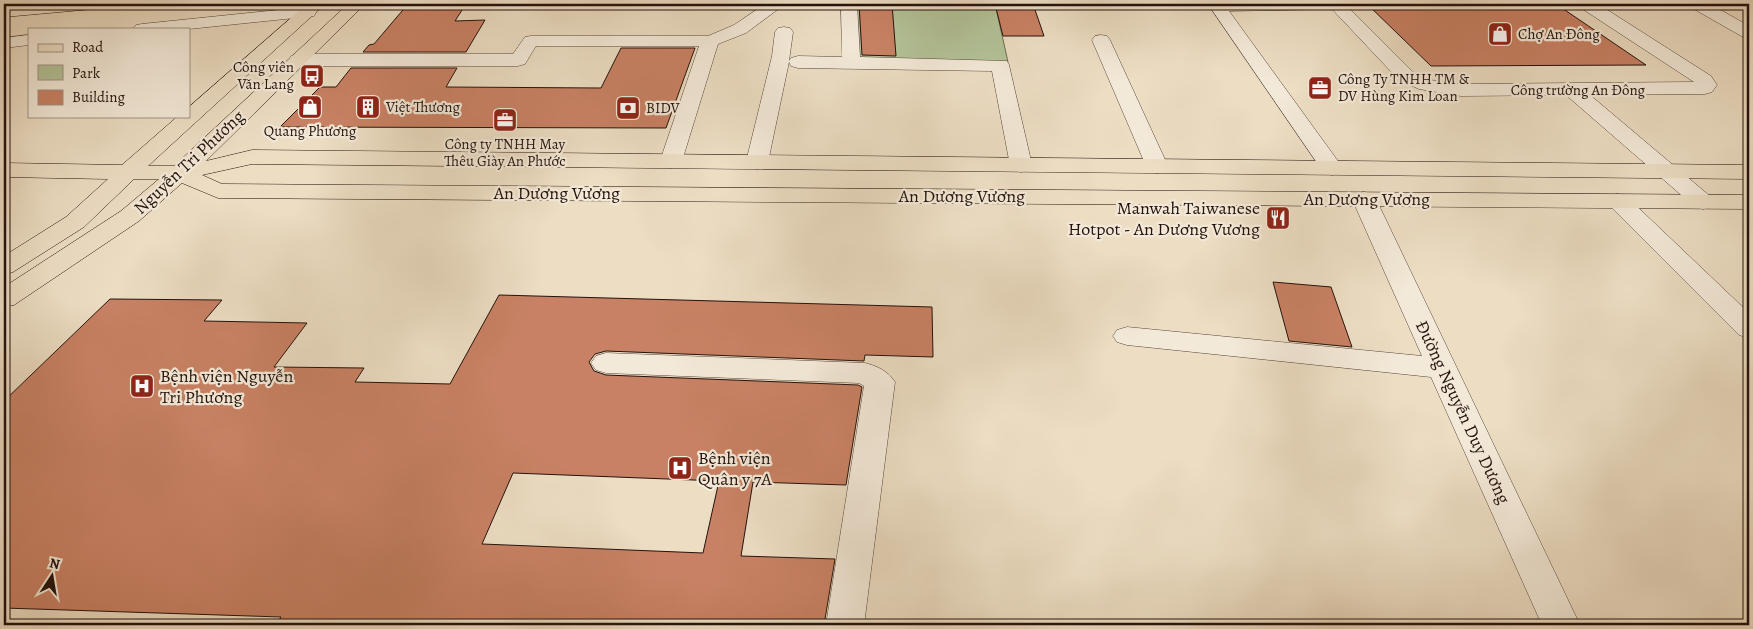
<svg xmlns="http://www.w3.org/2000/svg" width="1753" height="629" font-family="Alegreya,serif">
<style>
.green{fill:#b3c298;stroke:#6c6a52}
.building{fill:#c88164;stroke:#24120c;fill-rule:evenodd}
.lines{fill:none;stroke-linecap:round;stroke-linejoin:round}
.minor-casing{stroke:#56453a;stroke-width:1}
.major-casing{stroke:#24120c;stroke-width:1}
.minor{fill:#f3e9d8;fill-rule:evenodd}
.major{fill:#ecddc3;fill-rule:evenodd}
.labels{text-anchor:middle;stroke-width:4.5;stroke-linejoin:round;paint-order:stroke}
.far-poi-label{font-size:15px;fill:#24120c;stroke:#f3e9d8;text-anchor:start}
.far-street-label{font-size:15px;fill:#24120c;stroke:#f3e9d8}
.street-label{font-size:18px;fill:#24120c;stroke:#f3e9d8}
.poi-label{font-size:18px;fill:#24120c;stroke:#f3e9d8;text-anchor:start}
</style>
<rect width="100%" height="100%" fill="#ecddc3"/>
<filter id="stains"><feTurbulence type="fractalNoise" baseFrequency=".004" numOctaves="4"/><feColorMatrix values="0 0 0 0 .2 0 0 0 0 .09 0 0 0 0 .02 0 0 0 .5 -.17"/></filter>
<radialGradient id="worn" r=".72"><stop offset=".6" stop-color="#630" stop-opacity="0"/><stop offset="1" stop-color="#630" stop-opacity=".3"/></radialGradient>
<!-- green -->
<path class="green" d="M 857,4 L 995,4 L 1008,62 L 859,59 Z"/>
<!-- building -->
<g class="building">
<path d="M 408,4 L 466,4 L 455,21 L 485,20 L 466,52 L 363,52 L 369,45 L 374,44 Z"/>
<path d="M 859,4 L 892,4 L 896,56 L 862,55 Z"/>
<path d="M 995,4 L 1033,4 L 1044,36 L 1003,36 Z"/>
<path d="M 1367,4 L 1556,4 L 1646,65 L 1431,66 Z"/>
<path d="M 621,48 L 695,48 L 666,128 L 280,127 L 320,87 L 336,87 L 351,68 L 457,68 L 446,87 L 601,88 Z"/>
<path d="M 1273,282 L 1331,287 L 1352,347 L 1289,341 Z"/>
<path d="M 499,295 L 932,307 L 933,357 L 865,355 L 864,361 L 606,351 L 595,354 L 589,362 L 594,371 L 606,375 L 858,385 L 862,387 L 846,485 L 753,482 L 741,556 L 835,559 L 824,625 L 276,625 L 281,617 L 4,608 L 4,401 L 110,299 L 222,300 L 204,321 L 307,323 L 274,367 L 364,368 L 355,382 L 450,384 ZM 513,473 L 719,481 L 703,553 L 482,544 Z"/>
</g>
<g class="lines">
<defs>
<g id="minor">
<path d="M 765,4 L 785,4 L 746,33 L 718,44 L 682,161 L 679,166 L 671,168 L 663,166 L 660,161 L 699,46 L 536,46 L 525,64 L 518,66 L 298,66 L 291,64 L 289,60 L 291,56 L 298,54 L 513,54 L 525,37 L 531,36 L 708,36 L 734,25 Z"/>
<path d="M 841,4 L 857,4 L 860,57 L 1007,61 L 1009,65 L 1032,165 L 1029,170 L 1021,172 L 1013,170 L 1010,165 L 992,71 L 798,68 L 791,66 L 789,62 L 768,162 L 765,167 L 757,169 L 749,167 L 746,162 L 772,56 L 775,32 L 778,28 L 784,27 L 790,28 L 793,32 L 789,61 L 791,58 L 798,56 L 842,57 Z"/>
<path d="M 1208,4 L 1345,4 L 1413,72 L 1430,80 L 1461,84 L 1694,82 L 1581,8 L 1579,4 L 1598,4 L 1711,76 L 1717,85 L 1712,92 L 1705,94 L 1590,95 L 1711,197 L 1715,202 L 1711,207 L 1703,209 L 1695,207 L 1566,95 L 1461,96 L 1419,89 L 1399,80 L 1332,9 L 1229,11 L 1343,168 L 1340,173 L 1332,175 L 1324,173 Z"/>
<path d="M 1690,4 L 1710,4 L 1749,26 L 1749,38 L 1743,37 L 1692,8 Z"/>
<path d="M 308,7 L 314,8 L 316,12 L 314,16 L 189,29 L 133,29 L 136,25 L 142,24 Z"/>
<path d="M 29,35 L 29,45 L 4,48 L 4,38 Z"/>
<path d="M 1101,35 L 1107,36 L 1110,40 L 1168,166 L 1165,171 L 1157,173 L 1149,171 L 1146,166 L 1092,40 L 1095,36 Z"/>
<path d="M 1364,192 L 1372,194 L 1376,199 L 1580,625 L 1542,625 L 1431,377 L 1127,345 L 1117,342 L 1113,336 L 1117,330 L 1127,327 L 1422,356 L 1352,199 L 1356,194 Z"/>
<path d="M 1618,194 L 1626,196 L 1749,313 L 1749,338 L 1739,335 L 1610,206 L 1606,201 L 1610,196 Z"/>
<path d="M 606,353 L 865,363 C 877,366 888,371 895,382 L 864,625 L 826,625 L 864,386 L 859,383 L 606,373 L 596,370 L 591,363 L 596,356 Z"/>
</g>
<g id="major">
<path d="M 40,4 L 101,4 L 99,8 L 93,9 L 4,17 L 4,7 Z"/>
<path d="M 307,4 L 325,4 L 148,166 L 174,166 L 348,4 L 365,4 L 206,161 L 252,150 L 1749,165 L 1749,179 L 252,164 L 202,175 L 222,184 L 1749,195 L 1749,209 L 218,198 L 182,183 L 139,221 L 14,305 L 4,307 L 4,287 L 121,211 L 159,179 L 134,179 L 84,227 L 13,272 L 4,275 L 4,256 L 66,217 L 108,179 L 4,177 L 4,163 L 122,165 L 178,116 L 189,116 L 189,107 Z"/>
</g>
</defs>
<!-- minor casing -->
<use href="#minor" class="minor-casing"/>
<!-- major casing -->
<use href="#major" class="major-casing"/>
<!-- minor -->
<use href="#minor" class="minor"/>
<!-- major -->
<use href="#major" class="major"/>
</g>
<!-- icons -->
<defs>
<symbol id="shop-square" viewBox="-11 -11 22 22"><rect x="-9" y="-9" width="18" height="18" rx="4" fill="#8f2418" stroke="#f3e9d8"/><path d="M-5-2.5h2.3a2.7 3.5 0 0 1 5.4 0H5L5.5 6h-11ZM-1.5-2.5h3a1.5 2.3 0 0 0-3 0Z" fill="#fff"/></symbol>
<symbol id="bus-square" viewBox="-11 -11 22 22"><rect x="-9" y="-9" width="18" height="18" rx="4" fill="#8f2418" stroke="#f3e9d8"/><path d="M-5-6H5V4H4V6H2V4H-2V6H-4V4H-5ZM-3.5-4V0h7V-4ZM-3.5 1.2v1.5H-2V1.2ZM2 1.2v1.5H3.5V1.2Z" fill="#fff"/></symbol>
<symbol id="office-square" viewBox="-11 -11 22 22"><rect x="-9" y="-9" width="18" height="18" rx="4" fill="#8f2418" stroke="#f3e9d8"/><path d="M-6-3h4V-5.5h4V-3h4V5H-6ZM-1-4.5V-3h2v-1.5ZM-6 0V1H6V0Z" fill="#fff"/></symbol>
<symbol id="building-square" viewBox="-11 -11 22 22"><rect x="-9" y="-9" width="18" height="18" rx="4" fill="#8f2418" stroke="#f3e9d8"/><path d="M-4-6H4V6H1V3H-1V6H-4ZM-2.5-4.3h1.7v1.8h-1.7ZM.8-4.3h1.7v1.8H.8ZM-2.5-1h1.7V.8h-1.7ZM.8-1h1.7V.8H.8Z" fill="#fff"/></symbol>
<symbol id="bank-square" viewBox="-11 -11 22 22"><rect x="-9" y="-9" width="18" height="18" rx="4" fill="#8f2418" stroke="#f3e9d8"/><path d="M-6-4H6V4H-6ZM0-2.3a2.3 2.3 0 1 0 0 4.6a2.3 2.3 0 1 0 0-4.6Z" fill="#fff"/></symbol>
<symbol id="restaurant-square" viewBox="-11 -11 22 22"><rect x="-9" y="-9" width="18" height="18" rx="4" fill="#8f2418" stroke="#f3e9d8"/><path d="M-5-6h1v4h1v-4h1v4h1v-4h1v5L-1.5 .5V6h-2V.5L-5-1ZM5-6V6H3V1.5H1.5Q1.5-4 5-6Z" fill="#fff"/></symbol>
<symbol id="hospital-square" viewBox="-11 -11 22 22"><rect x="-9" y="-9" width="18" height="18" rx="4" fill="#8f2418" stroke="#f3e9d8"/><path d="M-5-5h3v3.5h4V-5h3V5h-3V1.5h-4V5h-3Z" fill="#fff"/></symbol>
</defs>
<g fill-rule="evenodd">
<use href="#shop-square" x="1486" y="20" width="28" height="28"/>
<use href="#bus-square" x="298" y="62" width="28" height="28"/>
<use href="#office-square" x="1306" y="74" width="28" height="28"/>
<use href="#shop-square" x="296" y="93" width="28" height="28"/>
<use href="#building-square" x="354" y="93" width="28" height="28"/>
<use href="#bank-square" x="614" y="94" width="28" height="28"/>
<use href="#office-square" x="491" y="106" width="28" height="28"/>
<use href="#restaurant-square" x="1264" y="204" width="28" height="28"/>
<use href="#hospital-square" x="128" y="372" width="28" height="28"/>
<use href="#hospital-square" x="666" y="454" width="28" height="28"/>
</g>
<g class="labels">
<!-- far-poi labels -->
<g class="far-poi-label">
<text x="1518" y="39">Chợ An Đông</text>
<text x="294" y="72" text-anchor="end">Công viên<tspan x="294" dy="17">Văn Lang</tspan></text>
<text x="1338" y="84">Công Ty TNHH TM &amp;<tspan x="1338" dy="17">DV Hùng Kim Loan</tspan></text>
<text x="386" y="112">Việt Thương</text>
<text x="646" y="113">BIDV</text>
<text x="310" y="136" text-anchor="middle">Quang Phương</text>
<text x="505" y="149" text-anchor="middle">Công ty TNHH May<tspan x="505" dy="17">Thêu Giày An Phước</tspan></text>
</g>
<!-- far-street labels -->
<g class="far-street-label">
<text x="1578" y="95">Công trường An Đông</text>
</g>
<!-- street labels -->
<g class="street-label">
<text transform="translate(189 162) rotate(-43)" y="6">Nguyễn Tri Phương</text>
<text x="557" y="199">An Dương Vương</text>
<text x="962" y="202">An Dương Vương</text>
<text x="1367" y="205">An Dương Vương</text>
<text transform="translate(1463 412) rotate(65)" y="6">Đường Nguyễn Duy Dương</text>
</g>
<!-- poi labels -->
<g class="poi-label">
<text x="1260" y="214" text-anchor="end">Manwah Taiwanese<tspan x="1260" dy="21">Hotpot - An Dương Vương</tspan></text>
<text x="160" y="382">Bệnh viện Nguyễn<tspan x="160" dy="21">Tri Phương</tspan></text>
<text x="698" y="464">Bệnh viện<tspan x="698" dy="21">Quân y 7A</tspan></text>
</g>
</g>
<!-- margin -->
<rect width="1753" height="629" fill="none" stroke="#ecddc3" stroke-width="20"/>
<rect x="5" y="5" width="1743" height="619" fill="none" stroke="#24120c" stroke-width="2.5"/>
<rect x="10" y="10" width="1733" height="609" fill="none" stroke="#24120c"/>
<!-- legend -->
<rect x="28" y="28" width="162" height="90" fill="#f3e9d8" stroke="#a09386"/>
<rect x="38" y="44" width="25" height="8" fill="#ecddc3" stroke="#a09386"/>
<text x="72" y="52" font-size="15" fill="#24120c">Road</text>
<rect x="38" y="65" width="25" height="15" fill="#b3c298" stroke="#a09386"/>
<text x="72" y="78" font-size="15" fill="#24120c">Park</text>
<rect x="38" y="90" width="25" height="15" fill="#c88164" stroke="#a09386"/>
<text x="72" y="102" font-size="15" fill="#24120c">Building</text>
<!-- north arrow -->
<g transform="translate(52 576) rotate(12)" stroke="#f3e9d8" stroke-width="4" paint-order="stroke">
<path d="M0-4L9 19L0 12L-9 19Z" fill="#24120c"/>
<text y="-8" font-size="14" font-weight="bold" text-anchor="middle" fill="#24120c">N</text>
</g>
<rect width="100%" height="100%" filter="url(#stains)"/>
<rect width="100%" height="100%" fill="url(#worn)"/>
</svg>
